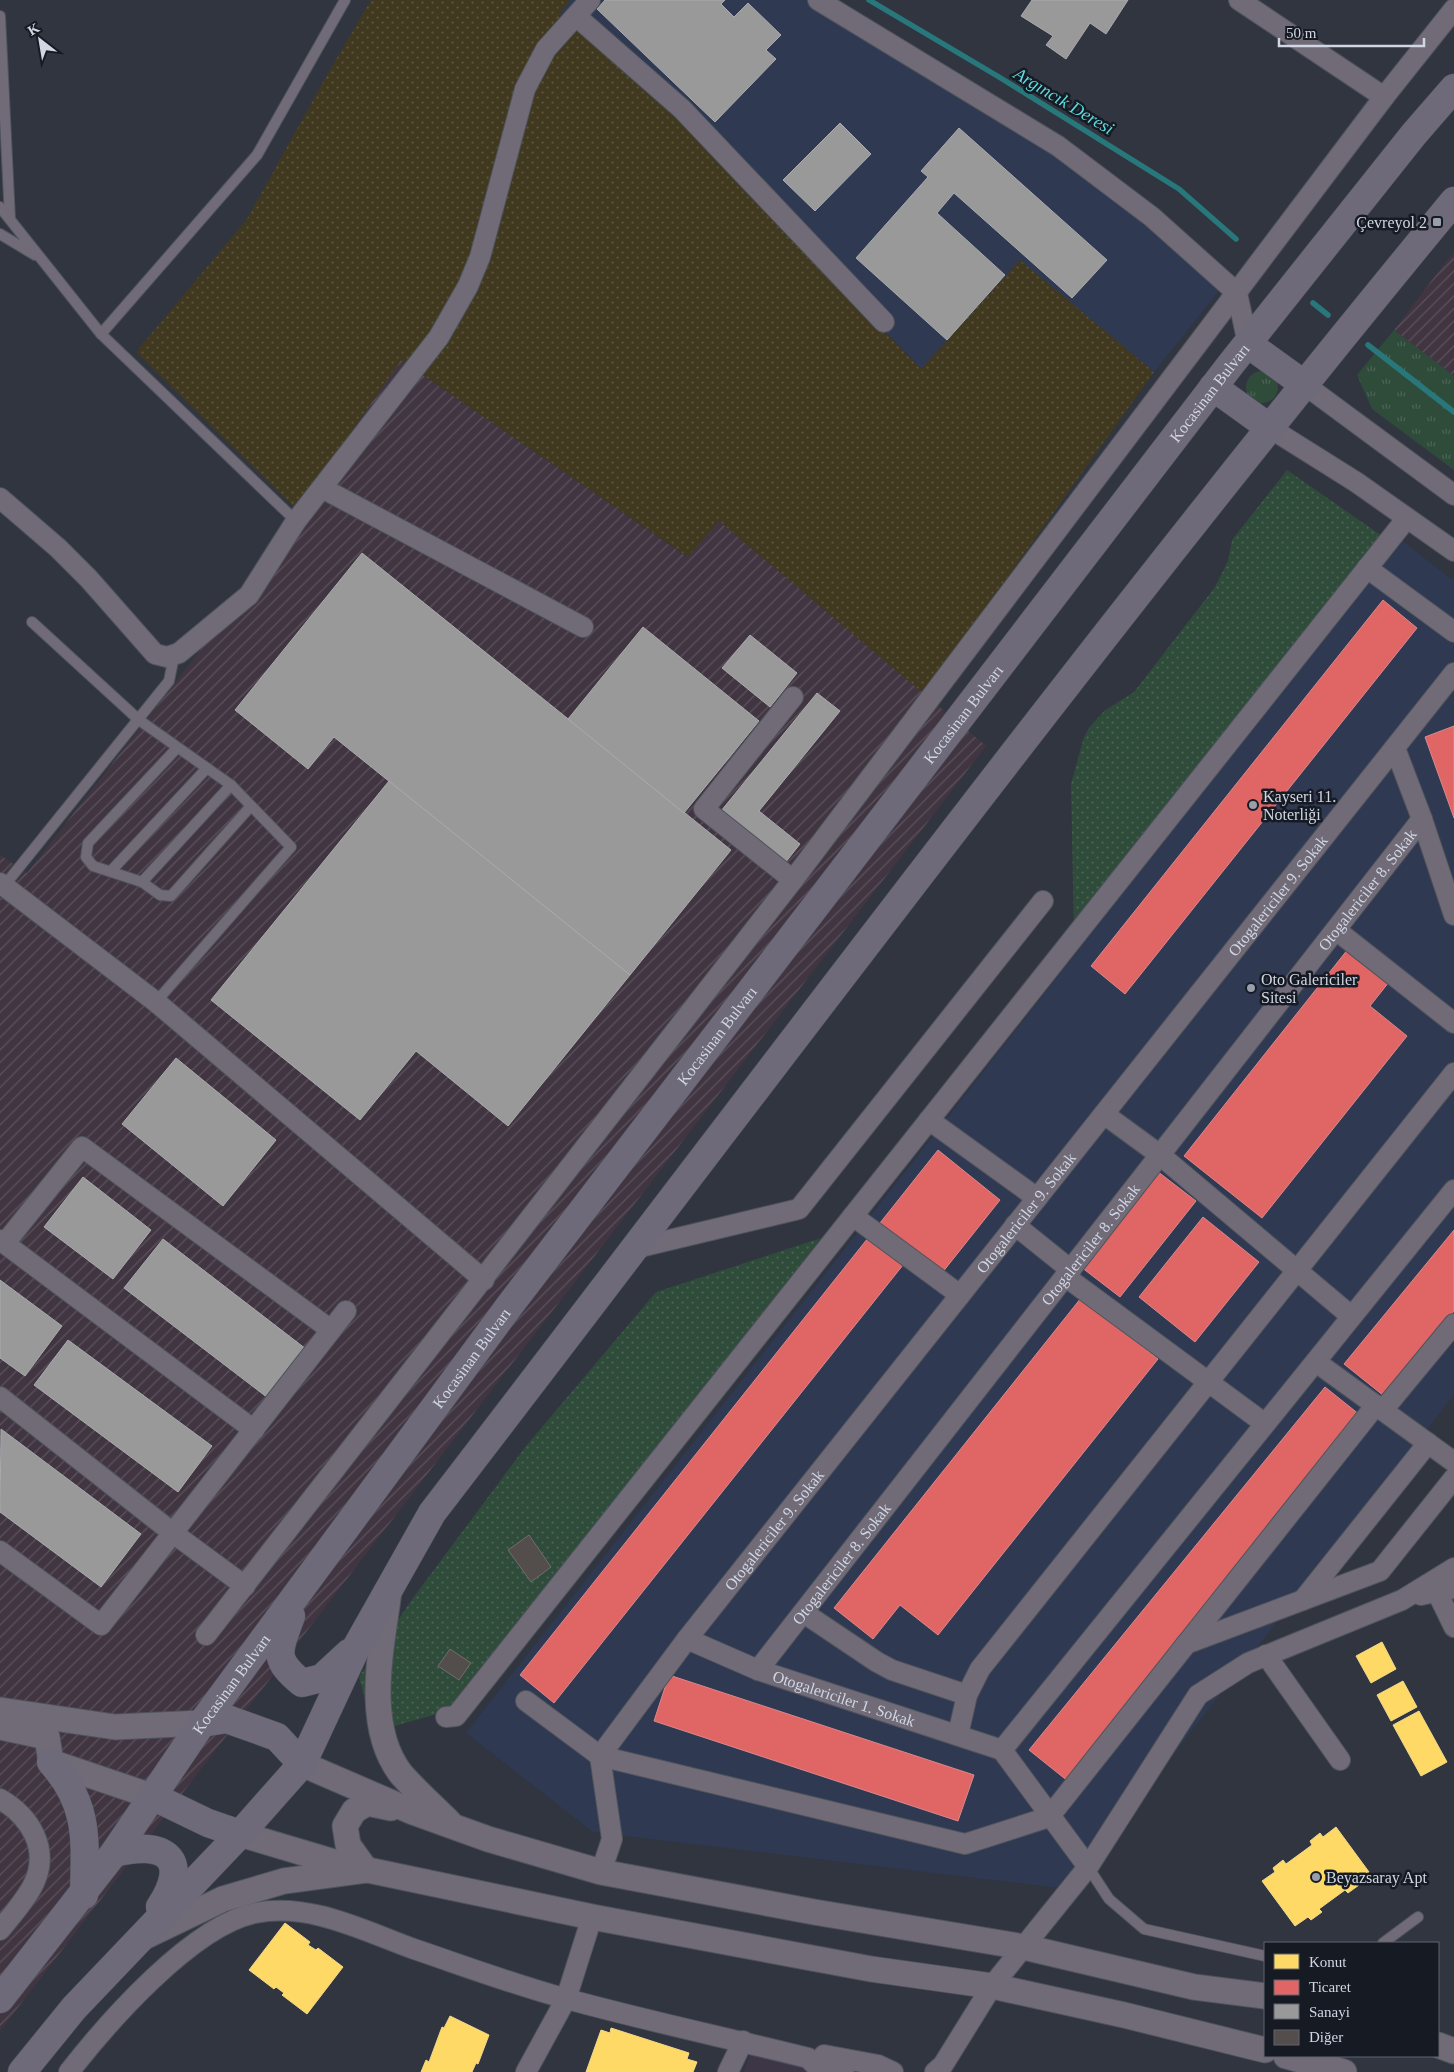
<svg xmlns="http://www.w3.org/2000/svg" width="1454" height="2072" font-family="'Times New Roman',serif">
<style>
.built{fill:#2f3951}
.industrial{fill:url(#industrial-furrows)}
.education{fill:#3d3646}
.grass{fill:url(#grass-tufts)}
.sand{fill:url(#sand-dots)}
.park{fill:url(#park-dots)}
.homes{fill:#ffd966;stroke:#f1d88c}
.shops{fill:#e06666;stroke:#db888c}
.industry{fill:#999;stroke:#aaabaf}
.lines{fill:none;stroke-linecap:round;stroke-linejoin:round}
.stream{stroke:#28777b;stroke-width:5.5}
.building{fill:#534d4b;stroke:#706e70}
.service-casing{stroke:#4e535c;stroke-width:12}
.minor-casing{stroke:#4e535c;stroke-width:22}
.tertiary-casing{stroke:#4e535c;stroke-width:27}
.trunk-casing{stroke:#4e535c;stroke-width:29}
.service{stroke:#716b78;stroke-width:10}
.minor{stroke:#716b78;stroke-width:20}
.tertiary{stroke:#716b78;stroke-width:25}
.trunk{stroke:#6e6a79;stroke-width:28}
.poi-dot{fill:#989eaa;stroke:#161a23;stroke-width:2}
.labels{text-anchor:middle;stroke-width:5;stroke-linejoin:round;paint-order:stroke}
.poi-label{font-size:16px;fill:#d0d6e3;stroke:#161a23;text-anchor:start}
.street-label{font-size:16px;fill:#d0d6e3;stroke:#161a23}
.water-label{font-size:18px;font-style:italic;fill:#5fdbe0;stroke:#161a23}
</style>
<defs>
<pattern id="industrial-furrows" width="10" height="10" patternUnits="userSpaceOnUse" patternTransform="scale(1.25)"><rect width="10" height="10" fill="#413541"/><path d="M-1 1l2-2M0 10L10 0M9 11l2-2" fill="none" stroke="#5b525c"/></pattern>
<pattern id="grass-tufts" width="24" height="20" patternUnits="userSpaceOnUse" patternTransform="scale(1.25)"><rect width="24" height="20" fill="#2f4b3a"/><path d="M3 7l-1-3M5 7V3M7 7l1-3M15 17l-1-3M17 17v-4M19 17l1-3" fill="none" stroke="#4c6456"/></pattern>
<pattern id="sand-dots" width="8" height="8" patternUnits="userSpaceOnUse" patternTransform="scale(1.25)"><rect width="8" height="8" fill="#40391f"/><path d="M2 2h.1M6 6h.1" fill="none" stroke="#5b553f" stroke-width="1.8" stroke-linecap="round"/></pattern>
<pattern id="park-dots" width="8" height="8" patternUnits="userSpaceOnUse" patternTransform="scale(1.25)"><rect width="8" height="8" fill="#2f4b3a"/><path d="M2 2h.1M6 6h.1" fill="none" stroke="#4c6456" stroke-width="1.8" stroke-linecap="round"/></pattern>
</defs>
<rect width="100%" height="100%" fill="#303540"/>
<!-- built -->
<g class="built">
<path d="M 570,0 L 826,0 L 945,75 L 1226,282 L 1154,372 L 1020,261 L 922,369 L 677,119 L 559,13 Z"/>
<path d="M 1400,539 L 1454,581 L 1454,1395 L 1068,1889 L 593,1832 L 466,1733 Z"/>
</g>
<!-- industrial -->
<g class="industrial">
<path d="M 1454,251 L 1454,376 L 1394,330 Z"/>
<path d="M 401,360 L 687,557 L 719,521 L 986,746 L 0,2031 L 0,855 L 27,873 L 209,639 Z"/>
</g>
<!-- education -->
<path class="education" d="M 757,2053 L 840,2072 L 743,2072 L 750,2055 Z"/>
<!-- grass -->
<g class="grass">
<path d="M 1394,330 L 1454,376 L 1454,470 L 1372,409 L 1357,375 Z"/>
<circle cx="1262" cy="387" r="16"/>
</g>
<!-- sand -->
<path class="sand" d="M 371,0 L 570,0 L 560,13 L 677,119 L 921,369 L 1020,260 L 1154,372 L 924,694 L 719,521 L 688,557 L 401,360 L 297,510 L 136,352 L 247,219 L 328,73 Z"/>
<!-- park -->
<g class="park">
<path d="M 1287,470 L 1385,538 L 1074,938 L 1071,784 L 1084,737 L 1089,728 L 1104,711 L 1134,692 L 1215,587 L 1228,561 L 1232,540 Z"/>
<path d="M 821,1238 L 461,1707 L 374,1732 L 359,1677 L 413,1598 L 526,1446 L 656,1292 Z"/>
</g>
<!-- homes -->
<g class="homes">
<path d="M 1382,1642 L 1396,1669 L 1371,1683 L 1356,1656 Z"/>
<path d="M 1403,1681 L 1417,1707 L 1391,1721 L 1377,1695 Z"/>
<path d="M 1419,1711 L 1447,1762 L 1421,1776 L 1393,1725 Z"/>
<path d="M 1336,1827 L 1369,1872 L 1356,1882 L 1359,1885 L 1348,1893 L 1345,1890 L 1319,1909 L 1322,1912 L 1311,1920 L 1308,1917 L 1295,1926 L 1262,1881 L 1275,1872 L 1273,1868 L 1283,1860 L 1286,1864 L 1312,1845 L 1310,1841 L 1320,1833 L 1323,1837 Z"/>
<path d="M 285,1923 L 310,1942 L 308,1945 L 316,1950 L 318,1948 L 343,1967 L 307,2014 L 282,1995 L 284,1993 L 276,1987 L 274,1989 L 249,1970 Z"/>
<path d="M 450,2016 L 489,2035 L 478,2064 L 476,2063 L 472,2072 L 421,2072 L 426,2060 L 429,2062 L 442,2027 L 444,2028 Z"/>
<path d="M 611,2028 L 689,2053 L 687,2059 L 697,2062 L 693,2072 L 586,2072 L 601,2030 L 610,2033 Z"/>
</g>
<!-- shops -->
<g class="shops">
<path d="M 1383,600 L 1417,628 L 1125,994 L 1091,966 Z"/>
<path d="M 1454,726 L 1454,818 L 1425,737 Z"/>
<path d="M 1348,949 L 1389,982 L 1370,1006 L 1407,1036 L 1262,1218 L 1184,1156 Z"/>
<path d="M 938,1150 L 1000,1200 L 938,1278 L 876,1228 Z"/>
<path d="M 1157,1171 L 1196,1201 L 1120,1297 L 1081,1267 Z"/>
<path d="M 1203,1217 L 1259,1262 L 1195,1342 L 1139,1297 Z"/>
<path d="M 1454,1230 L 1454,1311 L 1384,1396 L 1344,1364 Z"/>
<path d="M 868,1238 L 903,1265 L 554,1703 L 520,1675 Z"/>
<path d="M 1081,1298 L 1158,1359 L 938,1635 L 900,1605 L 873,1639 L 834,1608 Z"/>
<path d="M 1325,1387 L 1365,1419 L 1069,1782 L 1029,1750 Z"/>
<path d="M 669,1675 L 974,1775 L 958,1821 L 654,1721 Z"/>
</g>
<!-- industry -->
<g class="industry">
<path d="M 605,0 L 725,0 L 721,4 L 734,17 L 748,3 L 781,35 L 766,50 L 776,59 L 715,122 L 597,9 Z"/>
<path d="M 1032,0 L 1128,0 L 1106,34 L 1090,23 L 1066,59 L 1046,45 L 1053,36 L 1021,16 Z"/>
<path d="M 840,123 L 871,154 L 815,211 L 783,180 Z"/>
<path d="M 959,128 L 1107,260 L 1072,298 L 954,193 L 937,213 L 1005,275 L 947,340 L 856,258 L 928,177 L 921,171 Z"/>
<path d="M 362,553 L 731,850 L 630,975 L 334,737 L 308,769 L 235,710 Z"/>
<path d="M 643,627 L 759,721 L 684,813 L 568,719 Z"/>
<path d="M 750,635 L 797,673 L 770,707 L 722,668 Z"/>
<path d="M 817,693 L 840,711 L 759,811 L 800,844 L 785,863 L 721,811 Z"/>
<path d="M 389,781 L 630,975 L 508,1126 L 416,1051 L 360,1120 L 211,1000 Z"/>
<path d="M 176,1058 L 276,1140 L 223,1206 L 122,1124 Z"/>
<path d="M 83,1177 L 151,1230 L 113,1279 L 44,1227 Z"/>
<path d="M 163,1239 L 306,1349 L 268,1398 L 124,1288 Z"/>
<path d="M 0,1280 L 62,1326 L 25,1376 L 0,1358 Z"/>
<path d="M 68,1340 L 212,1446 L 178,1492 L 34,1385 Z"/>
<path d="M 1,1429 L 141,1534 L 101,1587 L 0,1512 Z"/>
</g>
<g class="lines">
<!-- stream -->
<g class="stream">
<path d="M 869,0 L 999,77 L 1179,189 L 1236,239"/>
<path d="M 1313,303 L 1328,315"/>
<path d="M 1368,345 L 1454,412"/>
</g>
</g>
<!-- building -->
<g class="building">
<path d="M 529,1535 L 551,1567 L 531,1582 L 508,1550 Z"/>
<path d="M 450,1649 L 471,1663 L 459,1680 L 438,1666 Z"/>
</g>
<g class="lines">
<defs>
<g id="service">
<path d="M 0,16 L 10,219"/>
<path d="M 0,207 L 101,334 L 296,521"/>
<path d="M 0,234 L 35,255"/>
<path d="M 101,334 L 257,155 L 345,0"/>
<path d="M 32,622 L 139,720 L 231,785 L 291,847 L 156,1002"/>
<path d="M 177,748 L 88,843 L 86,857 L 93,866 L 142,882 L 160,895 L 171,896 L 251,806"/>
<path d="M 111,871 L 207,768"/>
<path d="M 142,882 L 231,785"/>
<path d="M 4,886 L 169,681 L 174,656"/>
<path d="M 1088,1867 L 1109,1899 L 1144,1929 L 1265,1956"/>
<path d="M 1383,1943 L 1418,1917"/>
</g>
<g id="minor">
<path d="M 818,0 L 1058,146 L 1152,217 L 1237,293 L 1248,344"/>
<path d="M 1239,0 L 1384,97"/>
<path d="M 576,16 L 682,109 L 884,322"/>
<path d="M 1305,385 L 1454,495"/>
<path d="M 1270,428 L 1356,482 L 1454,551"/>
<path d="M 322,488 L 583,627"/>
<path d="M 0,498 L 58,548 L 89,579 L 155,654 L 167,657 L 179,653 L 249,595 L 296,521 L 439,337 L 468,286 L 480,257 L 525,89 L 546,49 L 590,0"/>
<path d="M 1367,568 L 1454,632"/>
<path d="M 1395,748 L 1422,819 L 1454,915"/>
<path d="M 793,880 L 704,809 L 793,697"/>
<path d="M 0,883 L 156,1002 L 484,1280"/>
<path d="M 1336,930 L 1454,1023"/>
<path d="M 1104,1114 L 1160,1155 L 1351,1316"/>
<path d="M 929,1120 L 1037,1198"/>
<path d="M 853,1216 L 960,1295"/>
<path d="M 1015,1225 L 1071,1270"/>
<path d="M 0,1240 L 254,1430"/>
<path d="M 5,1243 L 82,1147 L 331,1330"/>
<path d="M 636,1248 L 799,1209 L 1043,901"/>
<path d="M 1066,1277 L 1264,1423"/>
<path d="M 1316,1362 L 1454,1462"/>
<path d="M 0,1397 L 173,1533 L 245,1586"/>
<path d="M 1383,1410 L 1454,1324"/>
<path d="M 0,1551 L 101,1625 L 346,1311"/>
<path d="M 1437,1592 L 1454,1627"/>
<path d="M 1421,1595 L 1454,1588"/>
<path d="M 1303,1600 L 1428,1443"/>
<path d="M 804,1613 L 877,1662 L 892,1670 L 967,1695"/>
<path d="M 206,1635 L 793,880 L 1384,97 L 1454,9"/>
<path id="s1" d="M 687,1639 L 758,1670 L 1002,1750"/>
<path d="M 1186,1644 L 1380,1571 L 1454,1478"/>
<path d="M 1266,1655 L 1340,1760"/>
<path id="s2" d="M 758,1670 L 1422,819"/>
<path d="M 526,1701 L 600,1756 L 965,1844 L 1049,1817 L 1376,1405"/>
<path d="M 446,1717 L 456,1716 L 1407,518"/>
<path d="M 958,1735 L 967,1695 L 980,1669 L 1454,1073"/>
<path d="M 1002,1750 L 1454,1190"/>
<path d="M 1002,1750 L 1088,1867"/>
<path d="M 0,1799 C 30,1816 50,1849 34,1883 C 26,1900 12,1915 0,1930"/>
<path id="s3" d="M 601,1872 L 612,1839 L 600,1756 L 687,1639 L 1454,673"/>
<path d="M 824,2055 L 878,2065 L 893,2072"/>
<path d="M 69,2072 C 108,2022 192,1926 255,1913 C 310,1902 364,1931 414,1949 C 464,1966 515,1985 567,1999 C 647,2021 728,2038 808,2058 L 814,2064 L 844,2072"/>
<path d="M 526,2072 L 566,1999 L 592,1917"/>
<path d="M 728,2072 L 743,2041"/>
<path d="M 935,2072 L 943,2065 L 992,1986 L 1088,1867 L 1198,1695 L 1248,1663 L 1402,1600 L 1454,1568"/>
</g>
<g id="tertiary">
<path d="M 389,1591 C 382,1647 363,1725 401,1774 C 416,1791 434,1807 450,1823"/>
<path d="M 0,1710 L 115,1727 L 202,1723"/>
<path d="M 0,1727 L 47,1737 L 51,1762 L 154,1797"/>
<path d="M 302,1764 L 413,1812 L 488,1839 L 601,1872 L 814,1912 L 1024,1947 L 1194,1987 L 1265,1996"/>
<path d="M 240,1834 L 344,1865 L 592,1917 L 871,1969 L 992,1986 L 1124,2015 L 1265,2050"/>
<path d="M 144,1937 L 223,1899 L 284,1881 L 366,1870 L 348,1845 L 345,1826 L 354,1811 L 367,1803 L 391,1808"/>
<path d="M 1438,2045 L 1454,2051"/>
<path d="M 1286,2056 L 1344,2072"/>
</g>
<g id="trunk">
<path d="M 1248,344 L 1305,385"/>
<path d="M 1213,387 L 1270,428"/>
<path d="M 291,1616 C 279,1650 271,1658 302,1683 L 322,1678 L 349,1653"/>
<path d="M 202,1723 L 227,1719 L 277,1737 L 302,1764"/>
<path d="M 51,1762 C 90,1805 85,1841 84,1895"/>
<path d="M 154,1797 L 208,1823 L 240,1834"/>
<path d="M 114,1853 C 164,1840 192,1858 160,1907"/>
<path id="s4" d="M 0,1999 L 114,1853 L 202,1723 L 510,1305 L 1231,364 L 1414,134 L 1454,88"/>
<path d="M 22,2072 L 74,2008 L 240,1834 L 302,1764 L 357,1646 L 432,1513 C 770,1073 1101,628 1454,201"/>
</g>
</defs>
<!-- service casing -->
<use href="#service" class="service-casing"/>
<!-- minor casing -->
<use href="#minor" class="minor-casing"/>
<!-- tertiary casing -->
<use href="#tertiary" class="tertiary-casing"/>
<!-- trunk casing -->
<use href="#trunk" class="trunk-casing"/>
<!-- service -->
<use href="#service" class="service"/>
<!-- minor -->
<use href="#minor" class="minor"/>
<!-- tertiary -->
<use href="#tertiary" class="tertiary"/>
<!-- trunk -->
<use href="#trunk" class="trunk"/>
</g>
<!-- markers -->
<g class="poi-dot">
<rect x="1432" y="217" width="10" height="10" rx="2.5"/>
<circle cx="1253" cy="805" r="5"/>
<circle cx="1251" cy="988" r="5"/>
<circle cx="1316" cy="1877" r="5"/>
</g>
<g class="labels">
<!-- poi labels -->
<g class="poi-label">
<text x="1427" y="228" text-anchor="end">Çevreyol 2</text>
<text x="1263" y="802">Kayseri 11.<tspan x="1263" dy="18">Noterliği</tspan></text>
<text x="1261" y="985">Oto Galericiler<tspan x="1261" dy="18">Sitesi</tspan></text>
<text x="1326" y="1883">Beyazsaray Apt</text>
</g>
<!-- street labels -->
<g class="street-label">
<text dy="6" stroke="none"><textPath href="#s4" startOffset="2011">Kocasinan Bulvarı</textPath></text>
<text dy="6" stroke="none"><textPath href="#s4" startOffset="1606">Kocasinan Bulvarı</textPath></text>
<text dy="6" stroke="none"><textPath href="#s2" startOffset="990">Otogalericiler 8. Sokak</textPath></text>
<text dy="6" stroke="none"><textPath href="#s3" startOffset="1214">Otogalericiler 9. Sokak</textPath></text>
<text dy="6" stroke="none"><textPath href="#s4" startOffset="1201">Kocasinan Bulvarı</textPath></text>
<text dy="6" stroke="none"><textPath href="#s3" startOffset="809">Otogalericiler 9. Sokak</textPath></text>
<text dy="6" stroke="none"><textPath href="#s2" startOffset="540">Otogalericiler 8. Sokak</textPath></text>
<text dy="6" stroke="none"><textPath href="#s4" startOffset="796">Kocasinan Bulvarı</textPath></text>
<text dy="6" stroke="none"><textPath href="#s3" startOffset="404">Otogalericiler 9. Sokak</textPath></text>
<text dy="6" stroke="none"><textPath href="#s2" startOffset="135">Otogalericiler 8. Sokak</textPath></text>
<text dy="6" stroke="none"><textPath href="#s4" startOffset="391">Kocasinan Bulvarı</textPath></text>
<text dy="6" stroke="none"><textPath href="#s1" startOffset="168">Otogalericiler 1. Sokak</textPath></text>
</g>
<!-- water labels -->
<g class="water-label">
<text transform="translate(1064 101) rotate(31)" y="6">Argıncık Deresi</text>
</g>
</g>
<!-- legend -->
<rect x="1264" y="1942" width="175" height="115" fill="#161a23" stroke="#606570"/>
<rect x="1274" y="1954" width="25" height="15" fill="#ffd966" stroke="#606570"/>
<text x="1309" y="1967" font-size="15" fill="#d0d6e3">Konut</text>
<rect x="1274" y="1980" width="25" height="15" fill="#e06666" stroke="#606570"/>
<text x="1309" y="1992" font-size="15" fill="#d0d6e3">Ticaret</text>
<rect x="1274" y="2004" width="25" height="15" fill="#999999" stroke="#606570"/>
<text x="1309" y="2017" font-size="15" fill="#d0d6e3">Sanayi</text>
<rect x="1274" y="2030" width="25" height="15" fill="#534d4b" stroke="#606570"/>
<text x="1309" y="2042" font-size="15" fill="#d0d6e3">Diğer</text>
<!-- north arrow -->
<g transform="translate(40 40) rotate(329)" stroke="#161a23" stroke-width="4" paint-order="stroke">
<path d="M0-4L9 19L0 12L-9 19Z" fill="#d0d6e3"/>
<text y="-8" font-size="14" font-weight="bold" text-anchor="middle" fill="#d0d6e3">K</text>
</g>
<!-- scale -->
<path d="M1279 38v8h145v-8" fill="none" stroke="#d0d6e3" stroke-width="2.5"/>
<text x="1286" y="38" font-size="15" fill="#d0d6e3" stroke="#161a23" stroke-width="4" paint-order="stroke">50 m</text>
</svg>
